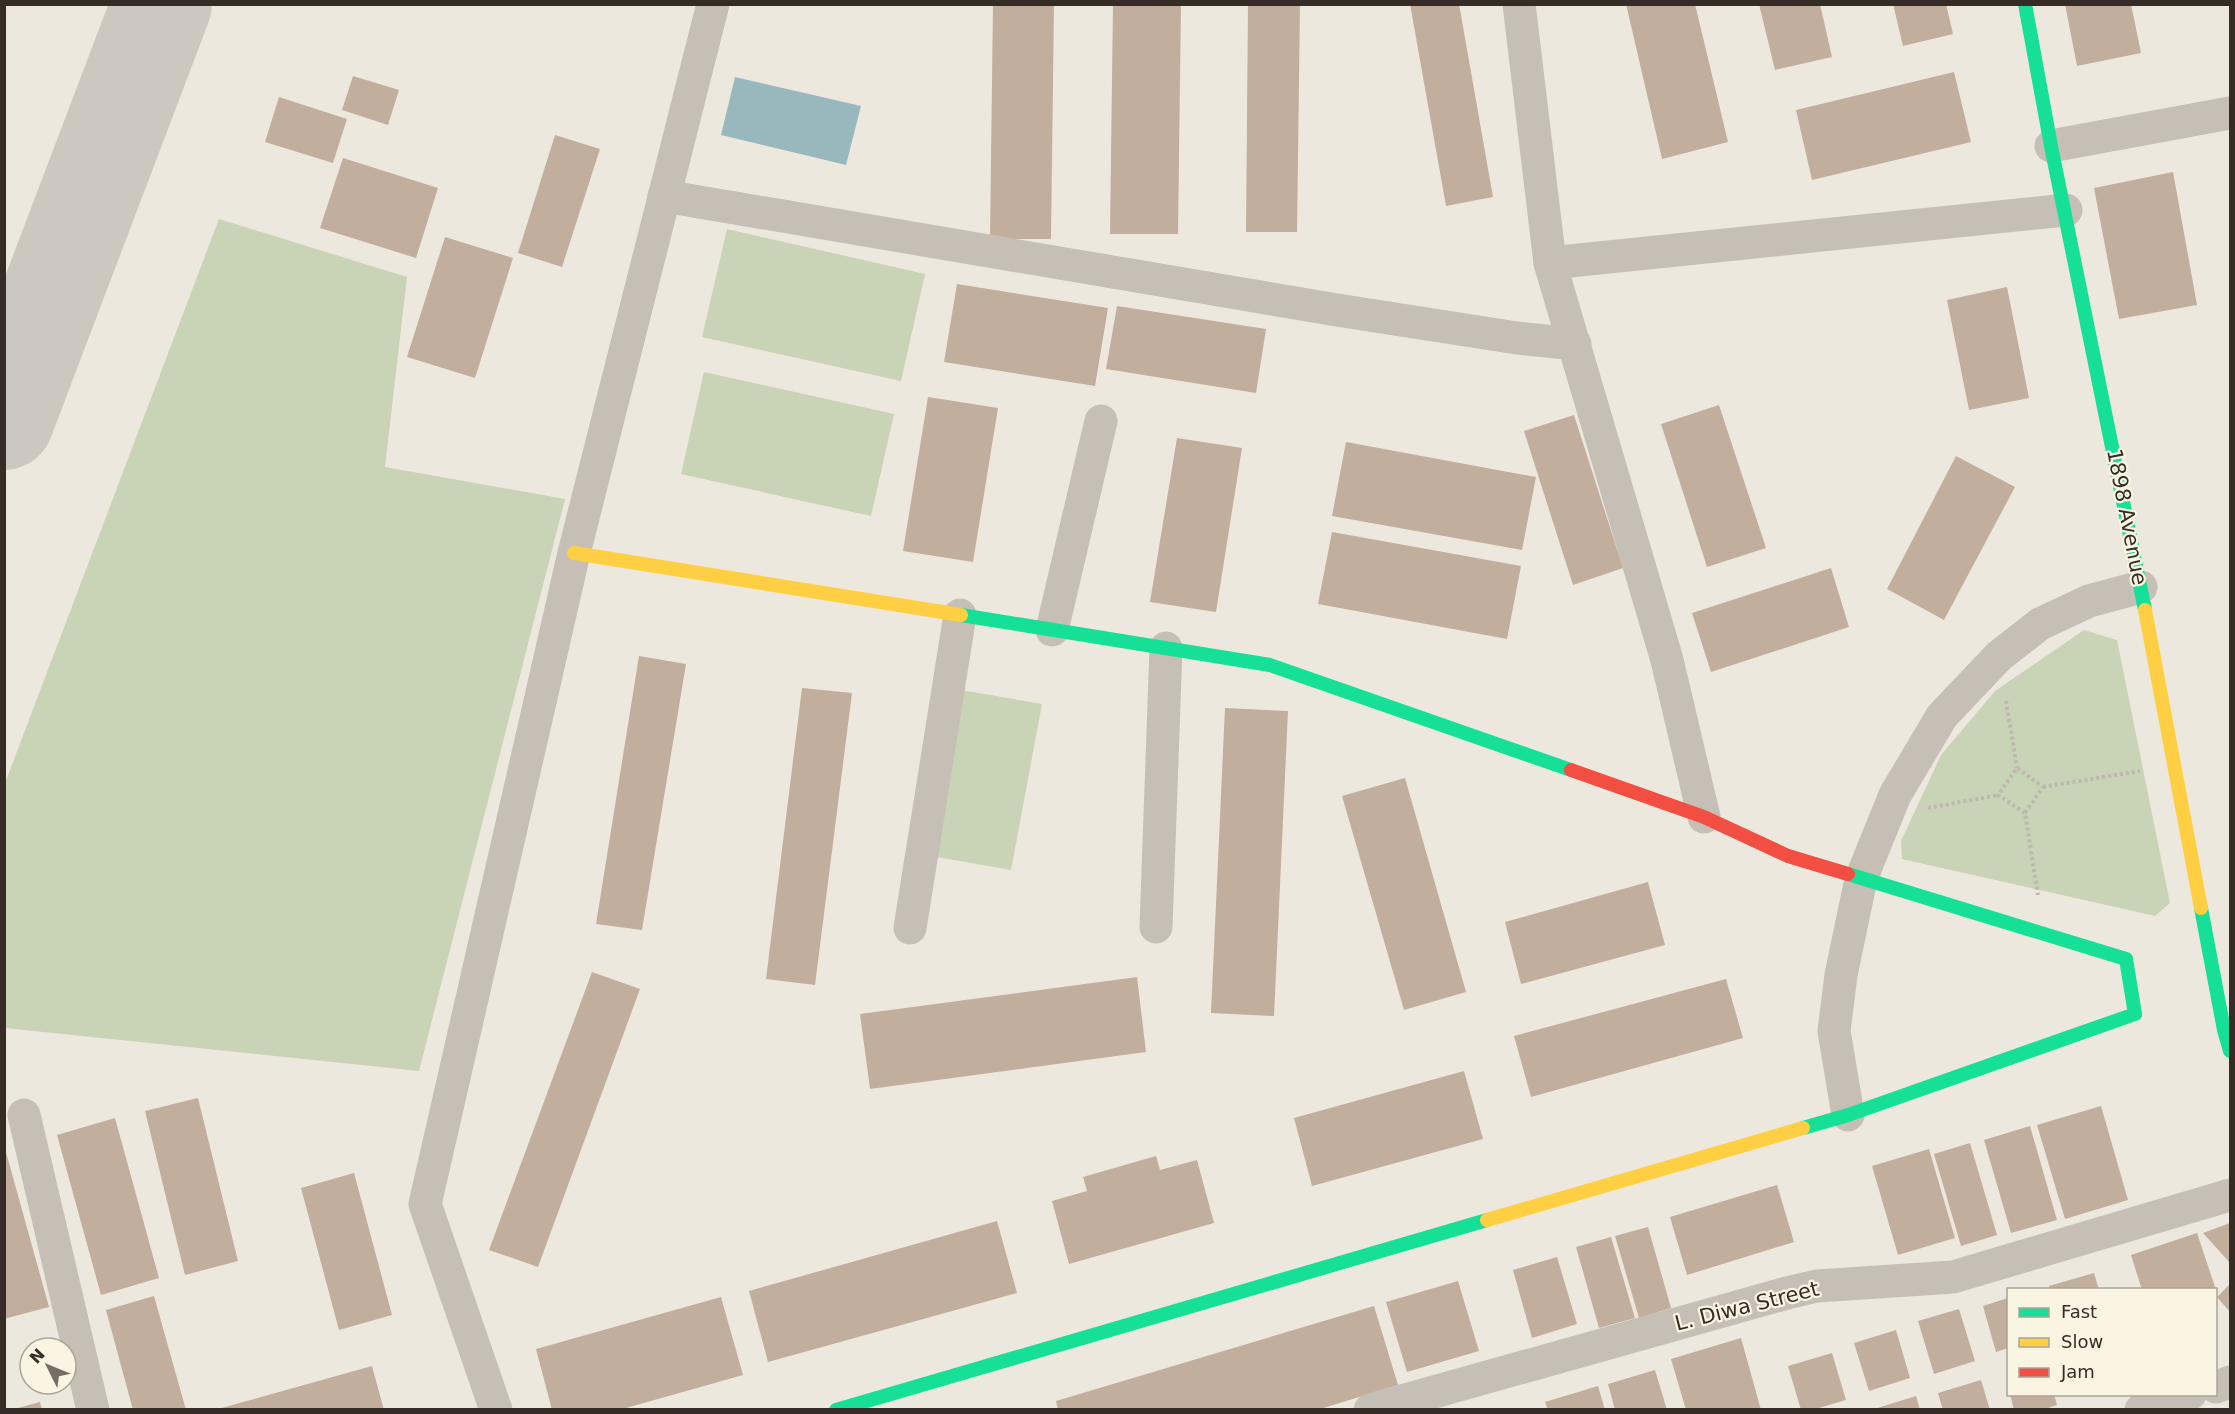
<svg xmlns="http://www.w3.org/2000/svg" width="2235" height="1414" font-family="'DejaVu Sans',sans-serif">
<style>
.green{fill:#c9d3b6}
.water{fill:#98b8be}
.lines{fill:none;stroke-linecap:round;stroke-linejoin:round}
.taxiway{stroke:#cdc8bf;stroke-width:100}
.building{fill:#c2ae9d}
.path{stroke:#beb8af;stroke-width:4;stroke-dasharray:3 3;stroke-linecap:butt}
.street{stroke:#c5bfb6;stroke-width:33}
.fast{stroke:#16e098;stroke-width:14}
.slow{stroke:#ffcf43;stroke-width:14}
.jam{stroke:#f24e42;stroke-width:14}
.labels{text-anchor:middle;stroke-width:4.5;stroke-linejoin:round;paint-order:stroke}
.street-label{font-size:21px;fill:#352d25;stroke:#faf4e3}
</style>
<rect width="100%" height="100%" fill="#ede8dd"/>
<!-- green -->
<g class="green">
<path d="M 219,219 L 407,277 L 385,467 L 565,499 L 419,1071 L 5,1028 L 5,783 Z"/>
<path d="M 727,229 L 925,274 L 901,381 L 702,337 Z"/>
<path d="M 704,372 L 894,414 L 871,516 L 681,474 Z"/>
<path d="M 2084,630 L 2117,640 L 2170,903 L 2155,916 L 1902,859 L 1901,841 L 1941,755 L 1995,691 Z"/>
<path d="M 961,690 L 1042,704 L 1011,870 L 931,856 Z"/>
</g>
<!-- water -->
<path class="water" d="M 735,77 L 861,106 L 846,165 L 721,135 Z"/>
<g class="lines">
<!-- taxiway -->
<path class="taxiway" d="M 4,420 L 162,4"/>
</g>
<!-- building -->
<g class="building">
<path d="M 993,4 L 1054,4 L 1051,239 L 990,239 Z"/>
<path d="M 1113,4 L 1181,4 L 1178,234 L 1110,234 Z"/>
<path d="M 1248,4 L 1300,4 L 1297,232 L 1246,232 Z"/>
<path d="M 1410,4 L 1459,4 L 1493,197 L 1446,206 Z"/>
<path d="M 1626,4 L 1695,4 L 1728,142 L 1662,159 Z"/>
<path d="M 1759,4 L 1820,4 L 1832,57 L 1775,70 Z"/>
<path d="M 1893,4 L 1946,4 L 1953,34 L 1903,46 Z"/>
<path d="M 2065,4 L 2131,4 L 2141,53 L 2077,66 Z"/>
<path d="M 1954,72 L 1971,142 L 1812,180 L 1796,110 Z"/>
<path d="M 353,76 L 399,90 L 388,125 L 342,110 Z"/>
<path d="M 279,97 L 347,119 L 333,163 L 265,142 Z"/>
<path d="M 555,135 L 600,149 L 562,267 L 518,253 Z"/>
<path d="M 343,158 L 438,188 L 416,258 L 320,228 Z"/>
<path d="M 2173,172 L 2197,305 L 2119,319 L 2094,188 Z"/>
<path d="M 445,237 L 513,258 L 475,378 L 407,357 Z"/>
<path d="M 957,284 L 1108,308 L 1095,386 L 944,362 Z"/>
<path d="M 2007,287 L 2029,398 L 1969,410 L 1947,300 Z"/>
<path d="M 1117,306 L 1266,329 L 1256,393 L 1106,369 Z"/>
<path d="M 928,397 L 998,408 L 973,562 L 903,551 Z"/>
<path d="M 1719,405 L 1766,548 L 1707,567 L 1661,424 Z"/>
<path d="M 1574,415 L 1623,568 L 1573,585 L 1524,431 Z"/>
<path d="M 1177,438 L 1242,448 L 1216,612 L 1150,602 Z"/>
<path d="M 1346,442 L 1536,477 L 1522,550 L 1332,516 Z"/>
<path d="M 1956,456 L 2015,487 L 1944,620 L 1887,589 Z"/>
<path d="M 1332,532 L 1521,566 L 1507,639 L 1318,604 Z"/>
<path d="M 1831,568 L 1849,627 L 1711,672 L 1692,613 Z"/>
<path d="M 639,656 L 686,664 L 642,930 L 596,924 Z"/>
<path d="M 802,688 L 852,693 L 815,985 L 766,979 Z"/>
<path d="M 1225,708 L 1288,711 L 1274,1016 L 1211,1013 Z"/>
<path d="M 1405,778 L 1466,992 L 1404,1010 L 1342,796 Z"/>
<path d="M 1648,882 L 1665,945 L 1521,984 L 1505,922 Z"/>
<path d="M 592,972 L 640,989 L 538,1267 L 489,1250 Z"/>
<path d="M 1137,977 L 1146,1052 L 870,1089 L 860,1014 Z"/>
<path d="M 1726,979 L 1743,1038 L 1531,1097 L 1514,1036 Z"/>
<path d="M 1464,1071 L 1483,1139 L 1312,1186 L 1294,1118 Z"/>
<path d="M 198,1098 L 238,1261 L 185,1275 L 145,1111 Z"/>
<path d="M 2101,1106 L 2128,1200 L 2065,1219 L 2037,1125 Z"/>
<path d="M 115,1118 L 159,1278 L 101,1295 L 57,1135 Z"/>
<path d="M 2030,1126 L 2057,1220 L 2011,1233 L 1984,1140 Z"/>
<path d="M 1970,1143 L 1997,1235 L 1961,1246 L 1934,1154 Z"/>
<path d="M 4,1145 L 49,1307 L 4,1319 Z"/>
<path d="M 1929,1149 L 1955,1238 L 1898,1255 L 1872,1166 Z"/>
<path d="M 1156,1156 L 1160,1170 L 1197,1160 L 1214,1223 L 1069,1264 L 1052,1201 L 1087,1191 L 1083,1177 Z"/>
<path d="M 354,1173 L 392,1315 L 339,1330 L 301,1188 Z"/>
<path d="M 1777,1185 L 1794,1242 L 1687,1275 L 1670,1217 Z"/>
<path d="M 997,1221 L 1017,1293 L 768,1362 L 749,1291 Z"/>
<path d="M 2230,1223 L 2230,1263 L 2203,1233 Z"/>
<path d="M 1648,1227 L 1671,1308 L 1639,1318 L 1615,1236 Z"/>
<path d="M 2197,1233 L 2216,1290 L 2142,1290 L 2131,1255 Z"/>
<path d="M 1611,1237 L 1635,1318 L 1599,1328 L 1576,1247 Z"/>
<path d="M 1557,1257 L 1577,1324 L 1532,1338 L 1513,1270 Z"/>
<path d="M 2094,1273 L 2099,1290 L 2050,1290 L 2049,1286 Z"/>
<path d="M 1458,1281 L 1479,1351 L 1407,1372 L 1386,1302 Z"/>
<path d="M 2230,1284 L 2230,1312 L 2217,1297 Z"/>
<path d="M 154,1296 L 186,1410 L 133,1410 L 106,1310 Z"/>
<path d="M 721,1297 L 743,1375 L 619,1410 L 552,1410 L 536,1349 Z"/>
<path d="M 2008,1298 L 2008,1348 L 1996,1352 L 1983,1306 Z"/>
<path d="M 1374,1306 L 1398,1385 L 1317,1410 L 1058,1410 L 1056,1401 Z"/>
<path d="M 1959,1309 L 1975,1361 L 1934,1374 L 1918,1321 Z"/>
<path d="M 1896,1330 L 1910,1378 L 1869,1391 L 1854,1343 Z"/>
<path d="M 1741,1338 L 1761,1410 L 1686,1410 L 1671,1359 Z"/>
<path d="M 1832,1353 L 1846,1400 L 1812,1410 L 1801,1410 L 1788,1366 Z"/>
<path d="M 372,1366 L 384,1410 L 218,1410 L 218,1409 Z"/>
<path d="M 1655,1370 L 1667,1410 L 1615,1410 L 1608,1384 Z"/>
<path d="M 1981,1380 L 1990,1410 L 1943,1410 L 1938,1393 Z"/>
<path d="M 1598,1386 L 1605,1410 L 1548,1410 L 1545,1402 Z"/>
<path d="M 2010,1394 L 2054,1394 L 2057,1405 L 2042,1410 L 2014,1410 Z"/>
<path d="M 1916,1396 L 1920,1410 L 1874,1410 L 1874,1409 Z"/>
<path d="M 40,1402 L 42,1410 L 14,1410 L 14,1409 Z"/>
</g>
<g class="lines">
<!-- path -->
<g class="path">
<path d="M 2006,701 L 2017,768"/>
<path d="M 2043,787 L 2140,771"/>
<path d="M 1928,808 L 1998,795"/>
<path d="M 2025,813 L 1998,795 L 2017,768 L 2043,787 L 2025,813 L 2038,895"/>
</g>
<!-- street -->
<g class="street">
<path d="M 1519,4 L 1550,263 L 1667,660 L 1704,817"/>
<path d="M 2051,146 L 2230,113"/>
<path d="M 664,196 L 1337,310 L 1517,338 L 1575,344"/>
<path d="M 1550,263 L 2066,210"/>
<path d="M 1052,630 L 1101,421"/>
<path d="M 1156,927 L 1166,648"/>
<path d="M 910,928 L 960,615"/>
<path d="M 24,1115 L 93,1410"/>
<path d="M 1848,1115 L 1834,1031 L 1841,975 L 1861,879 L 1895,795 L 1942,716 L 1999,656 L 2040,624 L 2089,601 L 2141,587"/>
<path d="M 2216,1387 L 2230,1382"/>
<path d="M 496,1410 L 425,1204 L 574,553 L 713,4"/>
<path d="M 1370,1410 L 1787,1293 L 1817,1286 L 1848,1284 L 1953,1277 L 2230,1195"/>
<path d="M 2141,1410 L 2190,1394"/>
</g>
<!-- fast -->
<g class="fast">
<path d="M 2025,4 L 2051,146 L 2145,610"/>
<path d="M 961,615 L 1270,665 L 1571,770"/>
<path d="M 2201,908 L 2224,1030 L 2230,1051"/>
<path d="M 1803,1128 L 1848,1115 L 2135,1014 L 2126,959 L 1848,874"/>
<path d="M 836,1410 L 1487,1220"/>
</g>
<!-- slow -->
<g class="slow">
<path d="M 574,553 L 961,615"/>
<path d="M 2145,610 L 2201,908"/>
<path d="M 1487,1220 L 1803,1128"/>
</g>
<!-- jam -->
<path class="jam" d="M 1571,770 L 1704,817 L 1788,856 L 1848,874"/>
</g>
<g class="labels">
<!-- street labels -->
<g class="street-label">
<text transform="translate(2127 517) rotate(79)" y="7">1898 Avenue</text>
<text transform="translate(1747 1306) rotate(-14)" y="7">L. Diwa Street</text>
</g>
</g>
<!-- border -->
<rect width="2235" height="1414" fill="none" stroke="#352d25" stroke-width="12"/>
<!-- legend -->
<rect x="2007" y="1288" width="210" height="108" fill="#faf4e3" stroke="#aba497" stroke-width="1.5"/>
<rect x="2019" y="1308" width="30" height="9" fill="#16e098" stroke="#aba497" stroke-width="1.5"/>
<text x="2061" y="1318" font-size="18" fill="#352d25">Fast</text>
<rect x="2019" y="1338" width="30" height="9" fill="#ffcf43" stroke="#aba497" stroke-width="1.5"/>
<text x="2061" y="1348" font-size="18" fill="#352d25">Slow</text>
<rect x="2019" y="1368" width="30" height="9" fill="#f24e42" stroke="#aba497" stroke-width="1.5"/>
<text x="2061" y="1378" font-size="18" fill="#352d25">Jam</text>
<!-- north arrow -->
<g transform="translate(48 1366) rotate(313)"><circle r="28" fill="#faf4e3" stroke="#aba497" stroke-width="1.5"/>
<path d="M0-4.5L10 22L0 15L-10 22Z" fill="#756e65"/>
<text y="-9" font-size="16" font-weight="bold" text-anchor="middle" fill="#352d25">N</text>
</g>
</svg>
